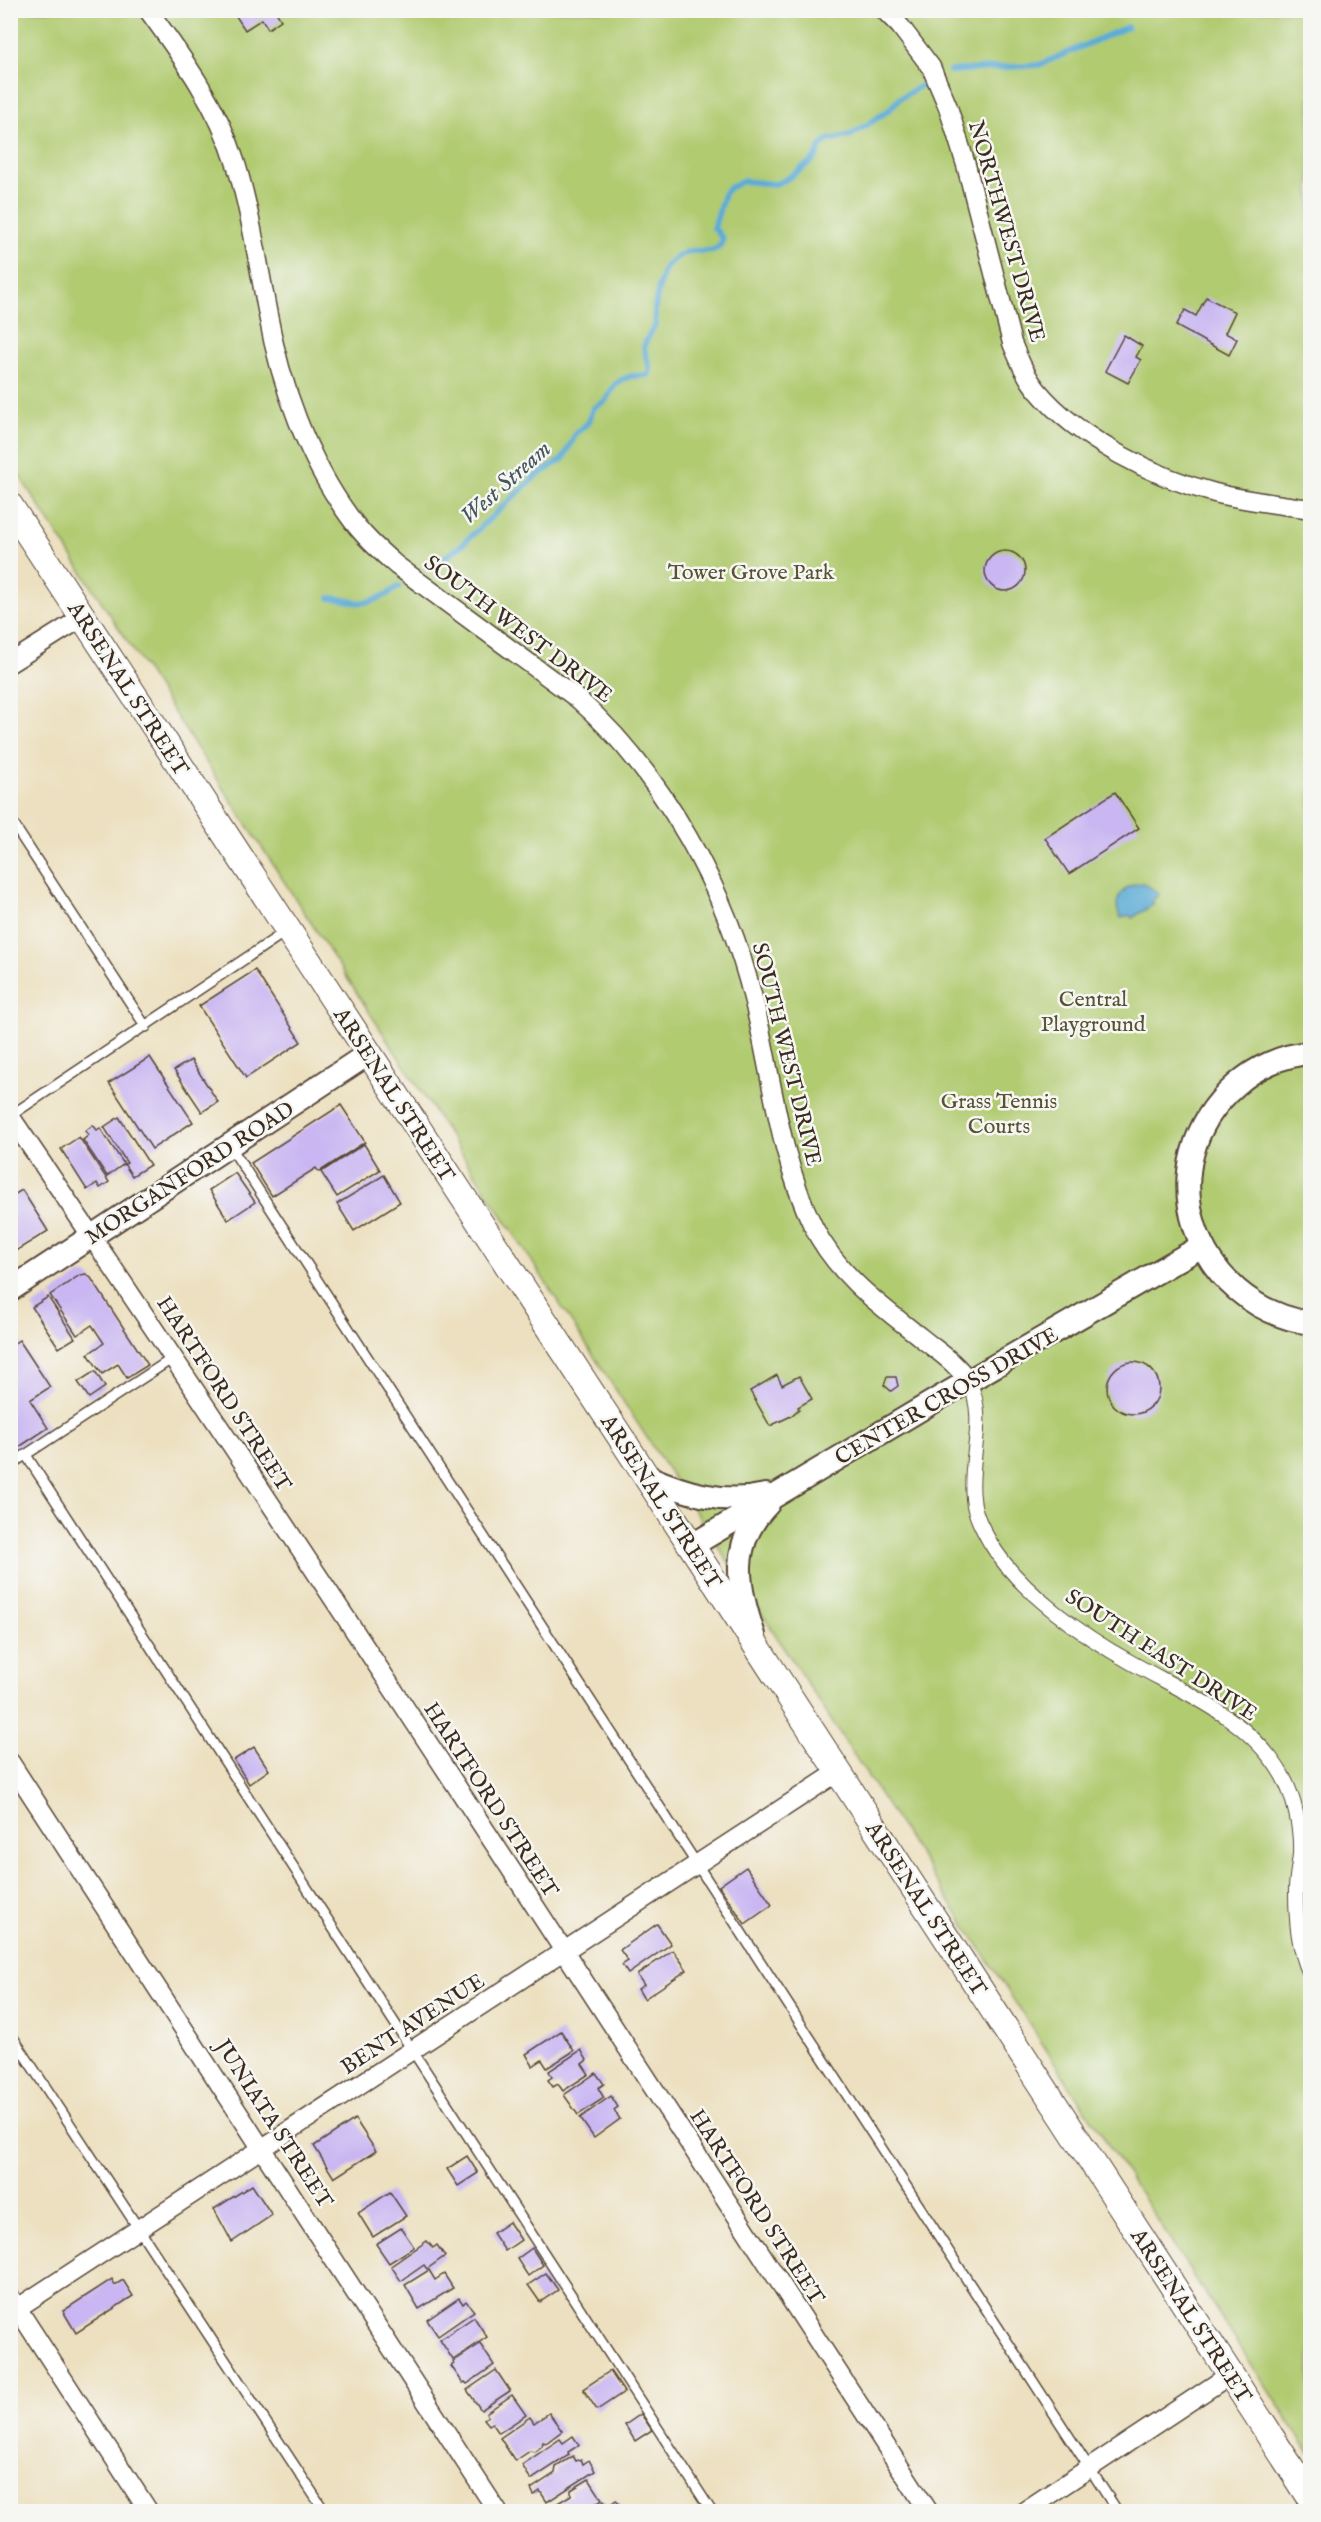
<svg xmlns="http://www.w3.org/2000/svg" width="1321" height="2522" font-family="'IM FELL English',serif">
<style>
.green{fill:#b1cb71;stroke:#767a48;stroke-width:1.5}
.water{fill:#5babd5;stroke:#4b6a7a;stroke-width:1.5}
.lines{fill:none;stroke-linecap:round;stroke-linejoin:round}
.stream{stroke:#5babd5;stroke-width:6}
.building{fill:#c9b6f2}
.service-casing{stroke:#564536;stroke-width:12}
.pedestrian-casing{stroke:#564536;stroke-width:16}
.minor-casing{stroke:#564536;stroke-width:21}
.tertiary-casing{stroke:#564536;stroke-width:26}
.secondary-casing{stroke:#564536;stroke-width:28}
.service{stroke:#fff;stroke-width:9}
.pedestrian{stroke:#fff;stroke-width:14}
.minor{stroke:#fff;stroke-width:18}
.tertiary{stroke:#fff;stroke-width:22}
.secondary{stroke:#fff;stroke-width:26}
.labels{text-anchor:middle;stroke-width:5;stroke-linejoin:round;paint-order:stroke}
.street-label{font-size:22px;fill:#3b2a1e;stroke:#f6f6f2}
.park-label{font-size:22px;fill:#585233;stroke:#f6f6f2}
.water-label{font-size:24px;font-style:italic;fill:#46575e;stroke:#f6f6f2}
</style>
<rect width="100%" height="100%" fill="#f6f6f2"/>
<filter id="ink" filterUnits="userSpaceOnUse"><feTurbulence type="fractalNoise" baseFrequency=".0167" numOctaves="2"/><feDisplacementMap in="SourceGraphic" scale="12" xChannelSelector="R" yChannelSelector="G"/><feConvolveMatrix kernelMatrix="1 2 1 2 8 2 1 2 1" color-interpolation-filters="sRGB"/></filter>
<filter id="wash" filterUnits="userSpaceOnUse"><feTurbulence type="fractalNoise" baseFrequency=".008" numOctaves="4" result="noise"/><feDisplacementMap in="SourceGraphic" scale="24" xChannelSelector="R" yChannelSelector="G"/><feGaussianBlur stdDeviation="1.35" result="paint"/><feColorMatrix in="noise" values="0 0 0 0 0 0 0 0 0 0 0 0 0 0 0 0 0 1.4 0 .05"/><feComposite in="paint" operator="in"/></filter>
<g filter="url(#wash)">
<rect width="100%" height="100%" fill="#ece0c0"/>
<!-- green -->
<path class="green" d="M 10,11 L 1310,11 L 1310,2454 L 11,463 Z"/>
<!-- water -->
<path class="water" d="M 1144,883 L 1159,894 L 1152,901 L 1154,904 L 1132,918 L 1129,915 L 1121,918 C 1110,899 1125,883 1144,883 Z"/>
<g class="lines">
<!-- stream -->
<g class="stream">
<path d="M 950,71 L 1039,65 L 1127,27"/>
<path d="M 427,568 L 436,564 L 458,548 L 536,476 L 563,459 L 576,433 L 589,422 L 593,408 L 605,401 L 615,385 L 623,379 L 632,376 L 648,375 L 650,369 C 641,339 642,351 656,323 C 653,313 656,302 658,291 C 660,283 662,271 668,264 C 672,260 685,251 692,251 C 704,250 718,255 723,239 L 714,228 L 724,194 L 728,189 L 742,181 L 775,184 L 785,180 L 812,161 L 818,154 L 819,148 L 828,140 L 851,135 L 888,111 L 900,98 L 924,84"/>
<path d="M 330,598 C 339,598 345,600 354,602 C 370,605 388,595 399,586"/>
</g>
</g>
<g id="blocks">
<!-- building -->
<g class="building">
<path d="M 232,10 L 275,10 L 281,20 L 268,29 L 262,19 L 245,30 Z"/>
<path d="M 1206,297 L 1235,312 L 1225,333 L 1237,339 L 1229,355 L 1176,326 L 1185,310 L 1196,316 Z"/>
<path d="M 1124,335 L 1142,346 L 1136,357 L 1141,360 L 1128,383 L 1105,371 Z"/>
<circle cx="1005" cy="571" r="20"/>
<path d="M 1115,792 L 1139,828 L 1069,874 L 1045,838 Z"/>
<path d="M 255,970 L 301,1042 L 246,1078 L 199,1006 Z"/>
<path d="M 150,1057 L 193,1122 L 152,1149 L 109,1083 Z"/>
<path d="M 191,1060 L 218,1102 L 202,1112 L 174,1070 Z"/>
<path d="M 341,1105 L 365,1142 L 319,1172 L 316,1168 L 272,1196 L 251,1163 Z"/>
<path d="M 119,1117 L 150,1165 L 132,1176 L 124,1164 L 127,1163 L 104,1127 Z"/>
<path d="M 93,1125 L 97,1130 L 100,1128 L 124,1164 L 107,1176 L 83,1140 L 89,1135 L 85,1131 Z"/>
<path d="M 79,1137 L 109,1182 L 100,1188 L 97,1183 L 87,1190 L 61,1149 Z"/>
<path d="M 364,1144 L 380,1170 L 337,1197 L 321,1172 Z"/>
<path d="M 235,1173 L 255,1202 L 228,1220 L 209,1190 Z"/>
<path d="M 384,1175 L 400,1202 L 354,1231 L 337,1204 Z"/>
<path d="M 22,1190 L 48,1231 L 14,1252 L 10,1246 L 10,1197 Z"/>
<path d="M 86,1274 L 91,1278 L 148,1365 L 127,1378 L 118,1364 L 102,1374 L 88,1354 L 104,1343 L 92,1325 L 77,1335 L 50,1295 L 80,1275 Z"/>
<path d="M 48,1297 L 75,1338 L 59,1348 L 32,1307 Z"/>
<path d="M 19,1340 L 50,1387 L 30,1400 L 48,1428 L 10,1453 L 10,1346 Z"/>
<circle cx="1133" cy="1388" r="26"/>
<path d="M 95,1371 L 105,1387 L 89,1398 L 78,1382 Z"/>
<path d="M 777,1375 L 782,1385 L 799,1376 L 812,1399 L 798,1407 L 799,1409 L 791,1416 L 770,1426 L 750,1391 Z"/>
<path d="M 887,1377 L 896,1377 L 898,1386 L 891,1391 L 884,1385 Z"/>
<path d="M 254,1747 L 269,1770 L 249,1784 L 234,1760 Z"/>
<path d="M 746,1867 L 772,1905 L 745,1924 L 719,1886 Z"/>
<path d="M 657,1924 L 671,1944 L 628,1974 L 622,1965 L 628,1961 L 620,1950 Z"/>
<path d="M 673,1950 L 687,1970 L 644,1999 L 638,1989 L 644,1985 L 637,1975 Z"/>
<path d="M 561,2031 L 574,2051 L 547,2068 L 542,2060 L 533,2066 L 526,2054 Z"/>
<path d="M 581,2050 L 587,2060 L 582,2064 L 589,2074 L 563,2091 L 558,2084 L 553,2087 L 548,2080 L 552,2077 L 549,2071 Z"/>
<path d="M 596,2073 L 604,2084 L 598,2088 L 604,2098 L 578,2115 L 564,2095 Z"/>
<path d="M 611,2096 L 618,2107 L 614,2110 L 620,2119 L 594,2138 L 580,2118 Z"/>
<path d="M 355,2119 L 376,2151 L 334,2178 L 314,2146 Z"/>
<path d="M 467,2156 L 478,2173 L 458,2186 L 447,2169 Z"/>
<path d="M 252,2185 L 272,2215 L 232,2242 L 214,2209 Z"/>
<path d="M 390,2192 L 406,2216 L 373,2237 L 358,2213 Z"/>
<path d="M 509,2222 L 521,2240 L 505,2251 L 493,2233 Z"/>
<path d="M 401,2228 L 414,2247 L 389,2263 L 376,2244 Z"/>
<path d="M 427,2241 L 433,2248 L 437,2245 L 445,2256 L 427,2269 L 424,2265 L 401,2281 L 391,2266 Z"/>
<path d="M 532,2248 L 543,2265 L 528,2276 L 517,2259 Z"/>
<path d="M 429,2270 L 435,2280 L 444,2274 L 453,2288 L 419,2309 L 405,2285 Z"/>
<path d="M 546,2273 L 558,2290 L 540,2302 L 528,2285 Z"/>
<path d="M 112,2279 L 115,2285 L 123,2280 L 133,2296 L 76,2333 L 63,2311 Z"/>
<path d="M 459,2298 L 463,2304 L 466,2301 L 474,2311 L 438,2336 L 427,2320 Z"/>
<path d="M 474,2317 L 487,2337 L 453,2360 L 440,2340 Z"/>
<path d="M 480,2344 L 494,2365 L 467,2384 L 465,2382 L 463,2383 L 451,2366 L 454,2364 L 453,2362 Z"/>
<path d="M 496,2370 L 510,2391 L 481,2410 L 467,2390 Z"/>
<path d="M 610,2371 L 624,2392 L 597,2410 L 583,2389 Z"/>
<path d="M 512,2395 L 526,2415 L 499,2433 L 492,2423 L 489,2425 L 484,2419 L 488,2416 L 486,2413 Z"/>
<path d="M 549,2413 L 562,2431 L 546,2443 L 543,2442 L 542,2446 L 534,2452 L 530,2451 L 515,2461 L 500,2438 L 530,2417 L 534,2423 Z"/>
<path d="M 641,2414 L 652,2430 L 635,2441 L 625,2425 Z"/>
<path d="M 573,2436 L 579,2445 L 568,2452 L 569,2455 L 531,2480 L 522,2465 L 560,2439 L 563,2443 Z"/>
<path d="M 573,2456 L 576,2461 L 581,2459 L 583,2464 L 589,2460 L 595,2471 L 547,2502 L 540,2491 L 534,2495 L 531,2489 L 555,2473 L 556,2467 Z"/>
<path d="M 589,2479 L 602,2499 L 583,2512 L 543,2512 L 571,2495 L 571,2490 Z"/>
<path d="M 604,2500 L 608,2506 L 616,2500 L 622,2509 L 617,2512 L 587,2512 Z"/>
</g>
</g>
</g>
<g filter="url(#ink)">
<use href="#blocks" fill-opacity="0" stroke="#564536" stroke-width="1.5"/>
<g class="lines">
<defs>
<g id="service">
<path d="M 10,819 L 146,1027"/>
<path d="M 10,1116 L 288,930"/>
<path d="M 230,1146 L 1118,2512"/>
<path d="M 26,1455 L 712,2512"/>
<path d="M 10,1465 L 173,1358"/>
<path d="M 10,2033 L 325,2512"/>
</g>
<path id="pedestrian" d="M 969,1382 C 988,1420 968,1458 973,1498 C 974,1514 983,1530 991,1544 C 1020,1592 1083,1636 1132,1663 C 1187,1694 1249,1718 1282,1775 C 1295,1798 1301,1829 1300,1854 C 1299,1866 1296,1878 1296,1890 C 1296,1920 1298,1948 1310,1974"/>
<g id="minor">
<path d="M 148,10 C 183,58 218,106 236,164 C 251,213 258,264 268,315 C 280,383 308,460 349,516 C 362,535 379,550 396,565 L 578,699 C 664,775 727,891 754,1002 C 772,1076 779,1156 813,1226 C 836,1273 878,1304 919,1336 C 937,1351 956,1362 969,1382"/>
<path d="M 884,10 L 900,26 L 931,67 L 948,107 L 966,165 L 1012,343 C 1019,360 1026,377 1038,391 C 1078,439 1156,478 1215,493 C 1246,501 1279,504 1310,509"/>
<path d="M 10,663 L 83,617"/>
<path d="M 10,1116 C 324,1577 625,2045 929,2512"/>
<path d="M 10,1762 L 498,2512"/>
<path d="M 10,2297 L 149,2512"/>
<path d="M 10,2313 L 838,1772"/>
<path d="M 1023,2512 L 1231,2374"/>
</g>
<g id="tertiary">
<path d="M 1310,1053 C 1283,1055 1256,1067 1236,1085 C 1144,1165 1194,1305 1310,1323"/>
<path d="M 10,1290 L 368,1054"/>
<path d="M 646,1476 C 685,1493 723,1505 766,1495"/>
<path d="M 691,1546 L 941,1397 L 1202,1246"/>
<path d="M 754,1635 C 737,1586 729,1544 768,1504"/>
</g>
<path id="secondary" d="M 10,506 L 646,1476 L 1310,2497"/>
</defs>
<!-- service casing -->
<use href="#service" class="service-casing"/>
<!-- pedestrian casing -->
<use href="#pedestrian" class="pedestrian-casing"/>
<!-- minor casing -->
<use href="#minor" class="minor-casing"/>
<!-- tertiary casing -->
<use href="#tertiary" class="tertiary-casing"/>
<!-- secondary casing -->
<use href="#secondary" class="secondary-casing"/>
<!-- service -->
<use href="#service" class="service"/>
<!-- pedestrian -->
<use href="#pedestrian" class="pedestrian"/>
<!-- minor -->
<use href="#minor" class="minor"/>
<!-- tertiary -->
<use href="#tertiary" class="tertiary"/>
<!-- secondary -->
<use href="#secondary" class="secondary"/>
</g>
</g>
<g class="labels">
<!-- street labels -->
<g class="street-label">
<text transform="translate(1008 231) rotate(74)" y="8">NORTHWEST DRIVE</text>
<text transform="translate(519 628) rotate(37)" y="8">SOUTH WEST DRIVE</text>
<text transform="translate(129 688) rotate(57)" y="8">ARSENAL STREET</text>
<text transform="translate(788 1054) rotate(76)" y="8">SOUTH WEST DRIVE</text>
<text transform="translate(395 1094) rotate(57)" y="8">ARSENAL STREET</text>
<text transform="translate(189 1172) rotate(-33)" y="8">MORGANFORD ROAD</text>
<text transform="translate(225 1393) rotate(57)" y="8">HARTFORD STREET</text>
<text transform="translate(946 1395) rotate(-30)" y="8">CENTER CROSS DRIVE</text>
<text transform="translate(662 1501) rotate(57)" y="8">ARSENAL STREET</text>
<text transform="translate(1162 1654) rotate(33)" y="8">SOUTH EAST DRIVE</text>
<text transform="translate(492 1799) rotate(57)" y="8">HARTFORD STREET</text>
<text transform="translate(927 1908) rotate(57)" y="8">ARSENAL STREET</text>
<text transform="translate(412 2023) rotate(-33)" y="8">BENT AVENUE</text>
<text transform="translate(275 2123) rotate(57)" y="8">JUNIATA STREET</text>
<text transform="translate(758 2206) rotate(57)" y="8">HARTFORD STREET</text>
<text transform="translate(1192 2315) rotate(57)" y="8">ARSENAL STREET</text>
</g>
<!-- park labels -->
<g class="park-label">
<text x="751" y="579">Tower Grove Park</text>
<text x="1093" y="1006">Central<tspan x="1093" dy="25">Playground</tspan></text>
<text x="999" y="1108">Grass Tennis<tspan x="999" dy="25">Courts</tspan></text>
</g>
<!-- water labels -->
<g class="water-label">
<text transform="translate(505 482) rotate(-42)" y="8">West Stream</text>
</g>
</g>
<!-- margin -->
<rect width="1321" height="2522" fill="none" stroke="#f6f6f2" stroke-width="36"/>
</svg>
